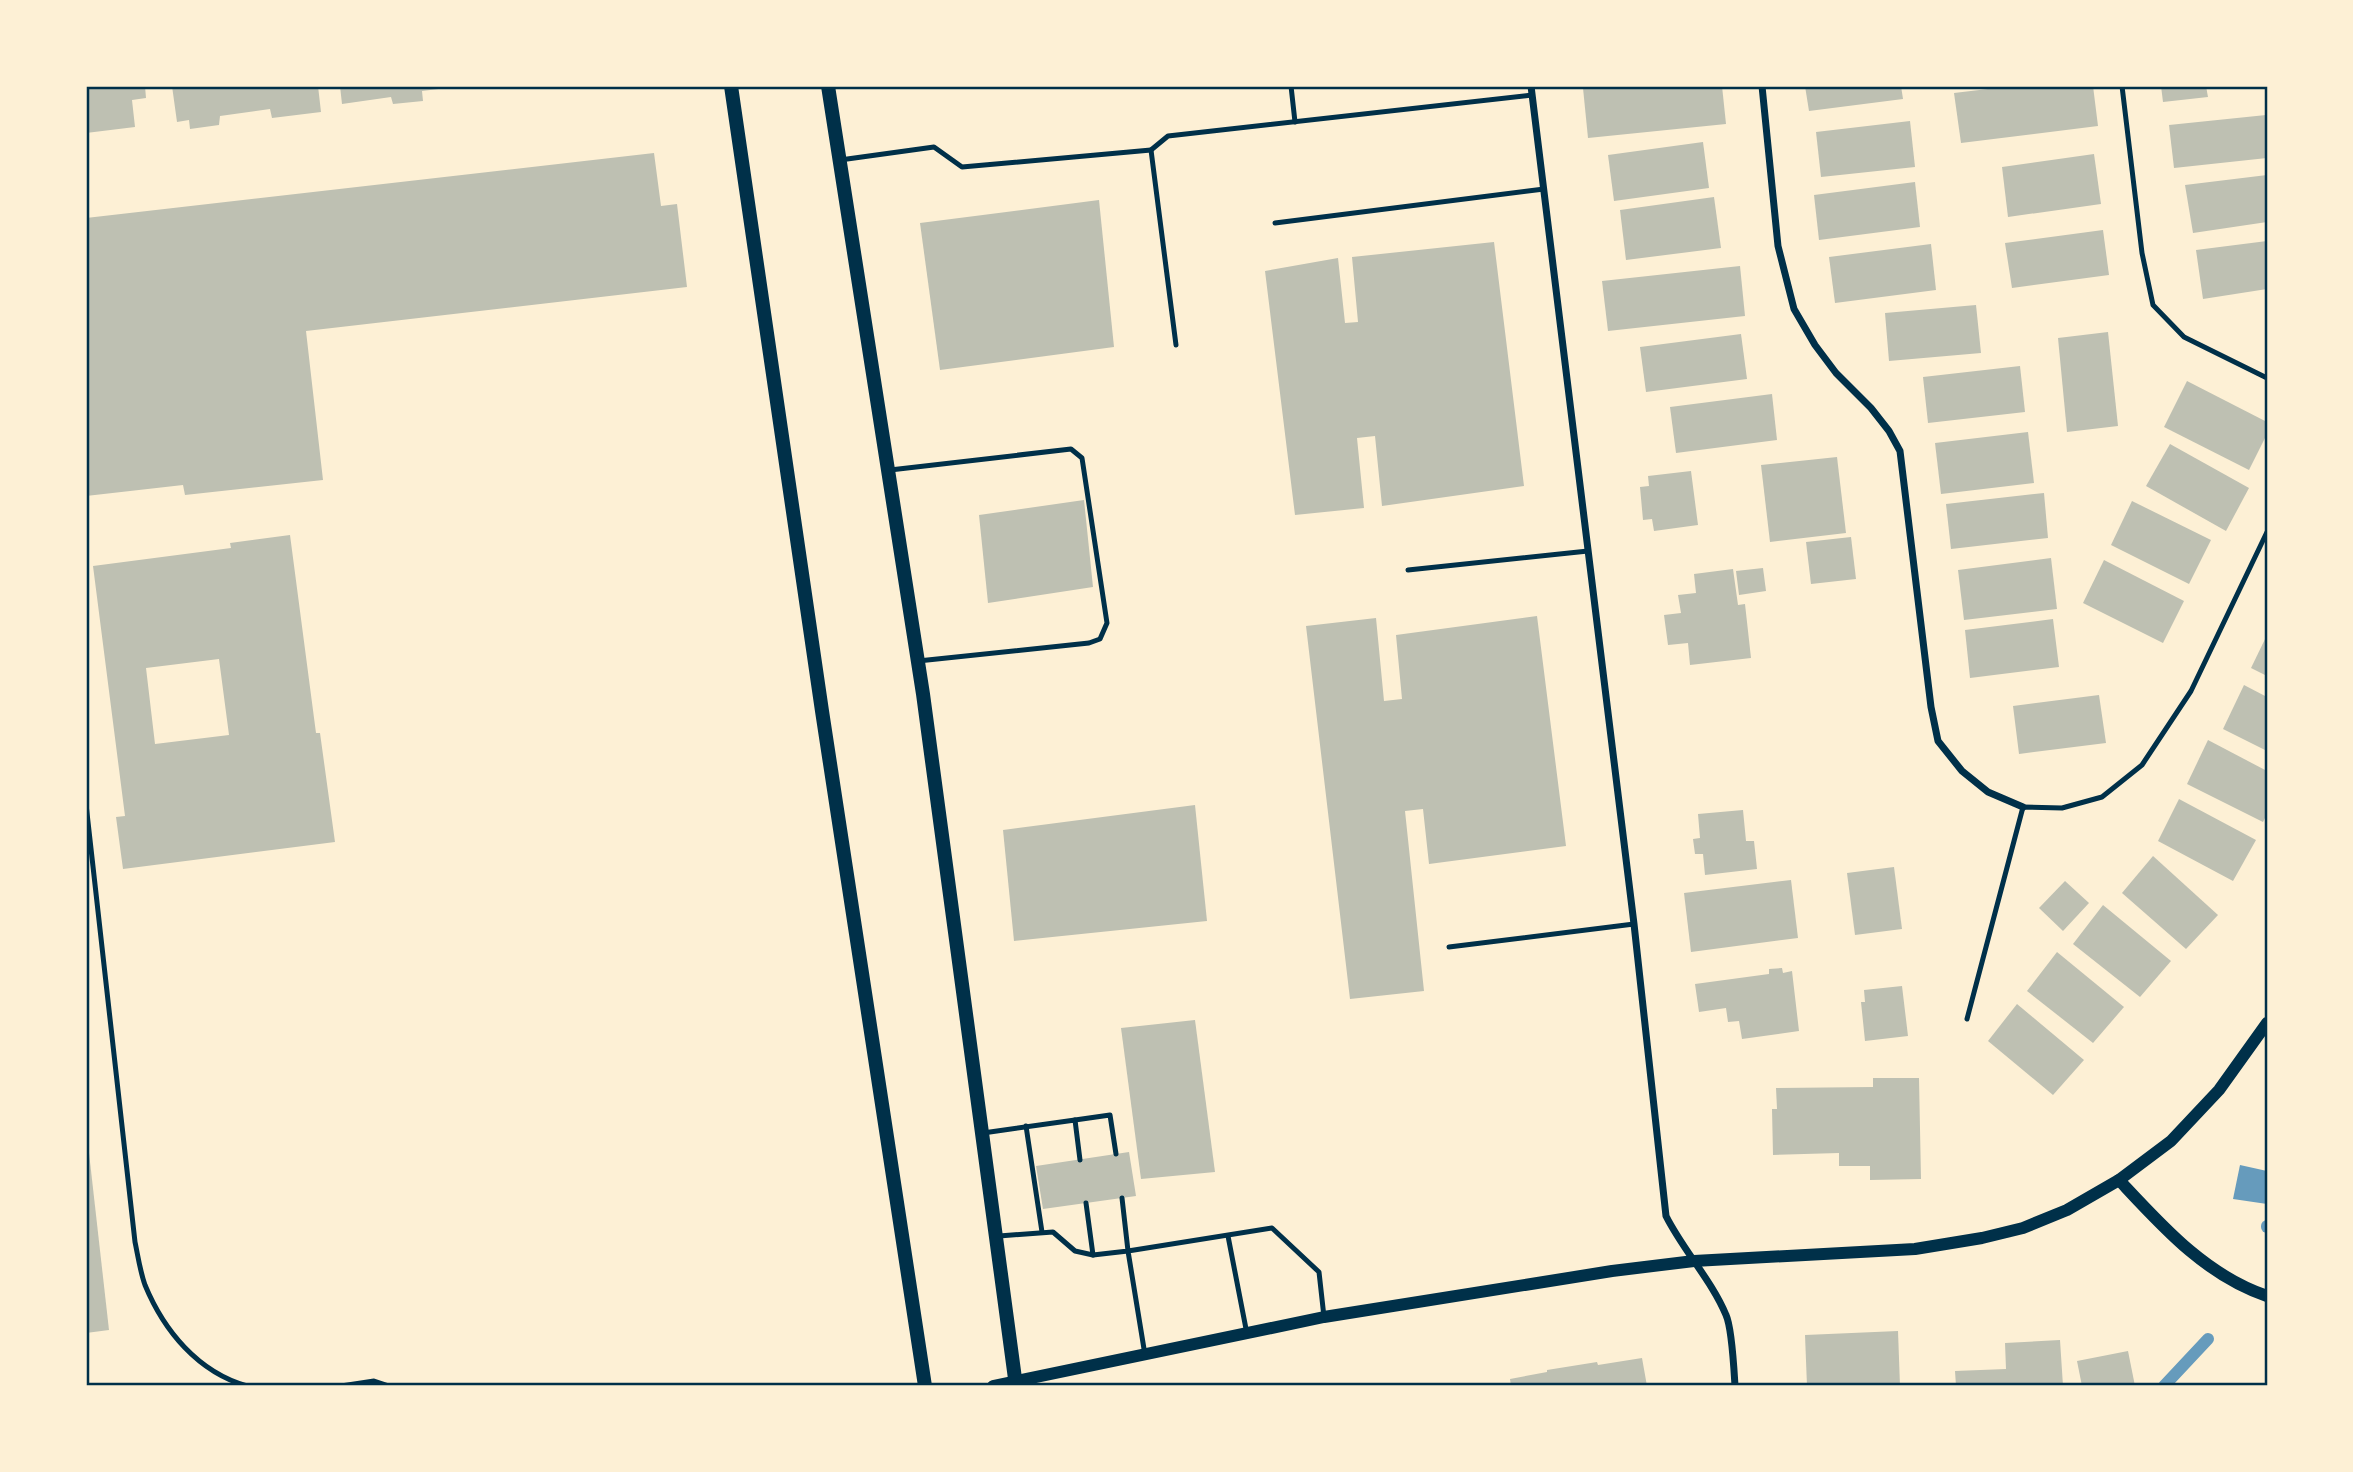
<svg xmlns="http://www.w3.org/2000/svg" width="2353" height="1472" font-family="Raleway,sans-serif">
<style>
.water{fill:#669bbc}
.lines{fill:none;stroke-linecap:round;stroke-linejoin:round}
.stream{stroke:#669bbc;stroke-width:12}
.building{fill:#bec0b2;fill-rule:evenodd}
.service{stroke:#003049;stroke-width:5}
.minor{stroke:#003049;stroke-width:7}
.tertiary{stroke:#003049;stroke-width:12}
.secondary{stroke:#003049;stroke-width:14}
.neatline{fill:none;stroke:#003049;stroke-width:2.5}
</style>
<rect width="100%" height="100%" fill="#fdf0d5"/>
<!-- water -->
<path class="water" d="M 2240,1165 L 2267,1171 L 2267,1204 L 2233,1199 Z"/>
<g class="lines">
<!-- stream -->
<g class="stream">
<path d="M 2267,1227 L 2267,1226"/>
<path d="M 2164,1386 L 2208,1339"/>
</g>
</g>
<!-- building -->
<g class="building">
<path d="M 86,86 L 145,86 L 146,98 L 132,100 L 135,127 L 86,133 Z"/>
<path d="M 172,86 L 318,86 L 321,112 L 272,118 L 270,109 L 220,116 L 219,125 L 190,129 L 189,120 L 177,122 Z"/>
<path d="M 340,86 L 455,86 L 455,87 L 422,91 L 423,101 L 393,104 L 391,97 L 342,104 Z"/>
<path d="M 1603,86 L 1722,86 L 1726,124 L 1588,138 L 1583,88 Z"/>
<path d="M 1805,86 L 1901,86 L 1903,99 L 1809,111 Z"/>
<path d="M 2013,86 L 2093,86 L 2098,126 L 1961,143 L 1954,93 Z"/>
<path d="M 2161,86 L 2206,86 L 2208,97 L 2163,102 Z"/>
<path d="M 2266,115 L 2267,158 L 2174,168 L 2169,125 Z"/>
<path d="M 1910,121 L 1915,167 L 1821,177 L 1816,132 Z"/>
<path d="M 1703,142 L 1709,188 L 1614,201 L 1608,155 Z"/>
<path d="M 654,153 L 661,206 L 677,204 L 687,287 L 306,331 L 323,480 L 185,495 L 183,485 L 86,496 L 86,218 Z"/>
<path d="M 2094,154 L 2101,204 L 2008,217 L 2002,167 Z"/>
<path d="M 2267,175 L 2267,222 L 2193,233 L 2185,185 Z"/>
<path d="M 1915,182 L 1920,227 L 1819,240 L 1814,195 Z"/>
<path d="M 1714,197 L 1721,248 L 1626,260 L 1620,210 Z"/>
<path d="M 1099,200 L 1114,347 L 940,370 L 920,223 Z"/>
<path d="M 2103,230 L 2109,275 L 2012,288 L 2005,243 Z"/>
<path d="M 2267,241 L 2267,289 L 2203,299 L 2196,250 Z"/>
<path d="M 1494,242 L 1524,486 L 1382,506 L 1375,436 L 1357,438 L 1364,508 L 1295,515 L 1265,271 L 1338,258 L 1345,323 L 1358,322 L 1352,257 Z"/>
<path d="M 1931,244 L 1936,290 L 1835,303 L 1829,257 Z"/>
<path d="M 1740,266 L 1745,316 L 1608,331 L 1602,281 Z"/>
<path d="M 1976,305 L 1981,353 L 1889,361 L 1885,313 Z"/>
<path d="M 2108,332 L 2118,426 L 2067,432 L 2058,338 Z"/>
<path d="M 1741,334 L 1747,379 L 1646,392 L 1640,347 Z"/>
<path d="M 2020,366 L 2025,412 L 1928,423 L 1923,377 Z"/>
<path d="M 2187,381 L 2267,422 L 2267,434 L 2249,470 L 2164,427 Z"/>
<path d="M 1772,394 L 1777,440 L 1676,453 L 1670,407 Z"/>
<path d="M 2028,432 L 2034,483 L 1941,494 L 1935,443 Z"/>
<path d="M 2170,444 L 2249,488 L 2226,531 L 2146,486 Z"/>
<path d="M 1837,457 L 1846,533 L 1770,542 L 1761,465 Z"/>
<path d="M 1691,471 L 1698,525 L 1654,531 L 1652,519 L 1643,520 L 1640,487 L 1649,486 L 1648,476 Z"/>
<path d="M 2044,493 L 2048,538 L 1951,549 L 1946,504 Z"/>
<path d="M 1084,500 L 1093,587 L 988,603 L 979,515 Z"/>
<path d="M 2132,501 L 2211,540 L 2189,584 L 2111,545 Z"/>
<path d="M 290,535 L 316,733 L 320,733 L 335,842 L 123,869 L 116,817 L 125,816 L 93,566 L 231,548 L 230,543 ZM 219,659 L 229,735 L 155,744 L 146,668 Z"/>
<path d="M 1851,537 L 1856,579 L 1811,584 L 1806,542 Z"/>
<path d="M 2051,558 L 2057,609 L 1964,620 L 1958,570 Z"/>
<path d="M 2104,560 L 2184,601 L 2163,643 L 2083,603 Z"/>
<path d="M 1763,568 L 1766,591 L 1739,595 L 1736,571 Z"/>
<path d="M 1733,569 L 1738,605 L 1745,604 L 1751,658 L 1690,665 L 1688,643 L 1668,645 L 1664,615 L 1681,613 L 1678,595 L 1696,593 L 1694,574 Z"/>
<path d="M 1537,616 L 1566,846 L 1429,864 L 1423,809 L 1405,811 L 1424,991 L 1350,999 L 1306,626 L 1376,618 L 1384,701 L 1402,699 L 1396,635 Z"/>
<path d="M 2053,619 L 2059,667 L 1970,678 L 1965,630 Z"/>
<path d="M 2267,635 L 2267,676 L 2251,668 Z"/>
<path d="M 2244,685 L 2267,697 L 2267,751 L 2223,729 Z"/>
<path d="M 2099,695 L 2106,743 L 2019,754 L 2013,706 Z"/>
<path d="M 2208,740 L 2267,771 L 2267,814 L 2263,822 L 2187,784 Z"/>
<path d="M 2179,799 L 2256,840 L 2233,881 L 2158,841 Z"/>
<path d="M 1195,805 L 1207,921 L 1014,941 L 1003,830 Z"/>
<path d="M 1743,810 L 1746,841 L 1754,841 L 1757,869 L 1705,875 L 1703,854 L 1695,854 L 1693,839 L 1700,838 L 1698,814 Z"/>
<path d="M 2153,856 L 2218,915 L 2186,949 L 2122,893 Z"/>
<path d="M 1894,867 L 1902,929 L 1855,935 L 1847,873 Z"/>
<path d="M 1791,880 L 1798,938 L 1691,952 L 1684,893 Z"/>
<path d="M 2065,881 L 2089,903 L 2063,931 L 2039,908 Z"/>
<path d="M 2103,905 L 2171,961 L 2140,997 L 2073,944 Z"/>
<path d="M 2057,952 L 2124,1007 L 2093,1043 L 2027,991 Z"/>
<path d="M 1782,968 L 1783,973 L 1792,971 L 1799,1031 L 1742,1039 L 1739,1021 L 1728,1022 L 1726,1008 L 1699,1012 L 1695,984 L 1769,974 L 1769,969 Z"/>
<path d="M 1902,986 L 1908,1036 L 1865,1041 L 1861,1002 L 1865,1002 L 1864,990 Z"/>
<path d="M 2017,1004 L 2084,1060 L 2053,1095 L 1988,1041 Z"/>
<path d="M 1195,1020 L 1215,1172 L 1141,1179 L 1121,1028 Z"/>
<path d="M 1873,1078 L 1919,1078 L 1921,1179 L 1870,1180 L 1870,1166 L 1839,1166 L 1839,1153 L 1773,1155 L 1772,1109 L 1777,1109 L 1776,1088 L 1873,1087 Z"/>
<path d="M 86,1144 L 88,1144 L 109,1330 L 86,1333 Z"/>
<path d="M 1129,1152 L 1136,1196 L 1043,1209 L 1036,1166 Z"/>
<path d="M 1898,1331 L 1900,1386 L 1807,1386 L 1805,1335 Z"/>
<path d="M 2060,1340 L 2063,1386 L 1956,1386 L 1955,1371 L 2006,1369 L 2005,1343 Z"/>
<path d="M 2128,1351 L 2135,1386 L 2082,1386 L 2077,1361 Z"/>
<path d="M 1642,1358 L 1647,1386 L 1511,1386 L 1510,1379 L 1547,1372 L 1547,1370 L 1597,1362 L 1598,1365 Z"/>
</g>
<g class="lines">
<!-- service -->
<g class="service">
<path d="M 1291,86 L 1295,122"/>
<path d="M 2122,86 L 2142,253 L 2153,305 L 2184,337 L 2267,378"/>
<path d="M 1151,150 L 1168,136 L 1532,95"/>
<path d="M 840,160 L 934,147 L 962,167 L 1151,150 L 1176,345"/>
<path d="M 1275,223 L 1544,189"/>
<path d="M 890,470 L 1071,449 L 1082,458 L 1107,623 L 1100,639 L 1089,643 L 918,661"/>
<path d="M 1408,570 L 1588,551"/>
<path d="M 86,804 L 135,1242 C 138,1256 140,1271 145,1285 C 164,1331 198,1372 247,1386"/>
<path d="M 1449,947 L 1634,924"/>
<path d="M 1967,1019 L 2023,807 L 2062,808 L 2102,797 L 2142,765 L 2191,691 L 2267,532"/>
<path d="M 1075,1120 L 1110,1115 L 1116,1154"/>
<path d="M 1026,1126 L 1042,1232"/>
<path d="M 983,1133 L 1075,1120 L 1080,1160"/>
<path d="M 1086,1203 L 1093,1255"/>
<path d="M 999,1236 L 1053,1232 L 1075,1251 L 1093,1255 L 1128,1251 L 1122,1198"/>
<path d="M 1228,1236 L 1247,1334"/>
<path d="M 1145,1355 L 1128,1251 L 1272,1228 L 1319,1272 L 1324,1317"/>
<path d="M 341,1386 L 374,1381 L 389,1386"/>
</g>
<!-- minor -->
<g class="minor">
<path d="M 1531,86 L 1634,924 L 1666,1216 C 1683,1250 1712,1281 1726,1315 C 1732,1328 1734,1370 1735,1386"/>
<path d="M 1762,86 L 1778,246 L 1794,309 L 1815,345 L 1836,373 L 1871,408 L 1889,431 L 1900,451 L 1931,707 L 1938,741 L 1962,771 L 1988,792 L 2023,807"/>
</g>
<!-- tertiary -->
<g class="tertiary">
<path d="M 2119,1180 C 2162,1226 2205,1275 2267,1296"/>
<path d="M 993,1386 L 1324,1317 L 1612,1271 L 1694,1261 L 1915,1249 L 1982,1238 L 2023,1228 L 2067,1210 L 2119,1180 L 2171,1141 L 2219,1090 L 2267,1023"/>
</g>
<!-- secondary -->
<g class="secondary">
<path d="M 731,86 L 822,711 L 925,1386"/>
<path d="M 828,86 L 923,694 L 1016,1386"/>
</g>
</g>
<!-- border -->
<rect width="2353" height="1472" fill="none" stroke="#fdf0d5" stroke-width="175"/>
<rect x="88" y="88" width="2178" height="1296" class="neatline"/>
</svg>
